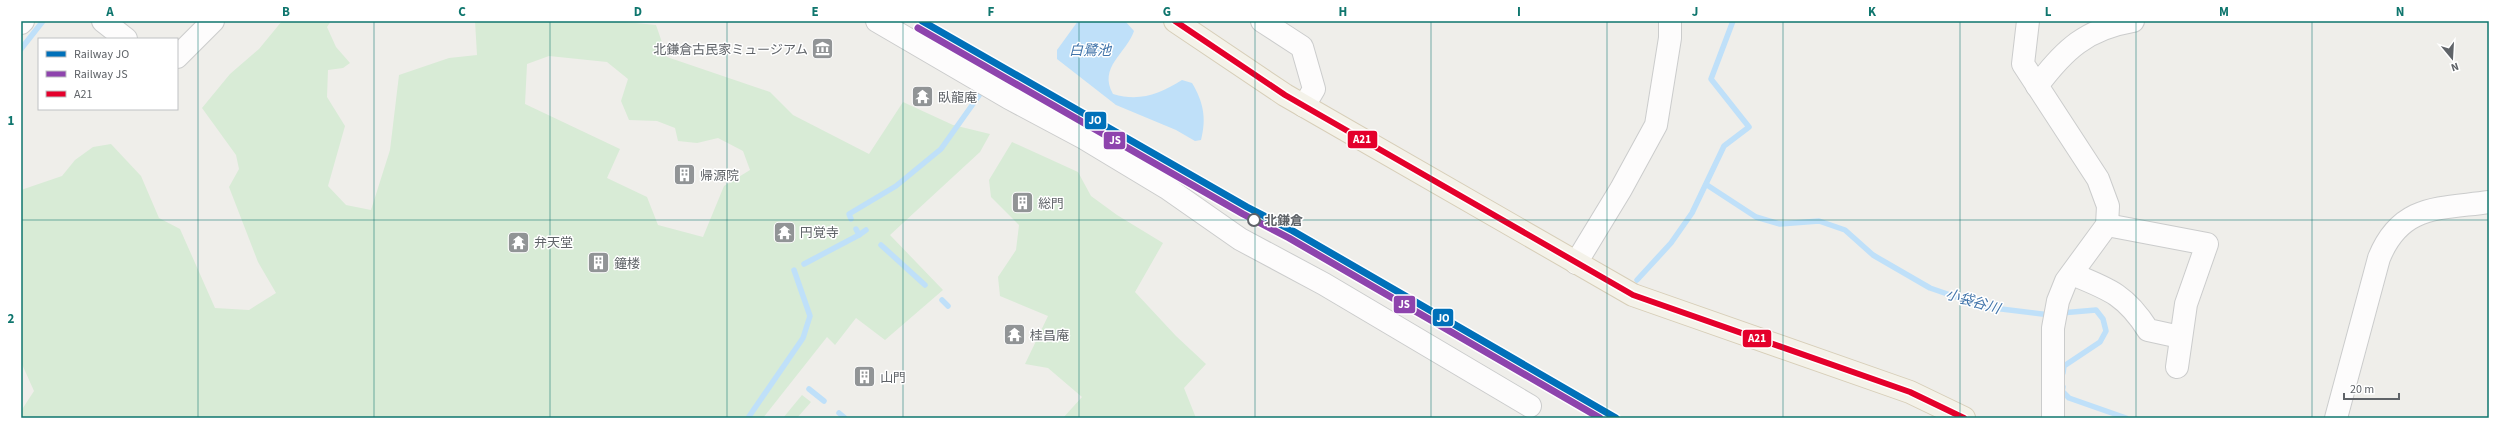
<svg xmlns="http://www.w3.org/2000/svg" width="2510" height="439" font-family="'Source Sans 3','Noto Sans JP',sans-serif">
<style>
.green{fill:#d8ebd6;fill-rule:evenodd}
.water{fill:#bfe0f9}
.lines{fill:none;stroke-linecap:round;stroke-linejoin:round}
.stream{stroke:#bfe0f9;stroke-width:5.5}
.minor-casing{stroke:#cbcccc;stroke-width:24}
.major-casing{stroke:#d7ceb8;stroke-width:24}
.minor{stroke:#fdfcfc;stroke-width:22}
.major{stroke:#f4f2e9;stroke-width:22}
.bus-1-casing{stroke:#fff;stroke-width:9}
.bus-1{stroke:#e4002b;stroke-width:6}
.rail-1-casing{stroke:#fff;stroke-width:10}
.rail-2-casing{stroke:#fff;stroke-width:10}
.rail-1{stroke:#0070b9;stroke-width:7}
.rail-2{stroke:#8e44ad;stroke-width:7}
.grid{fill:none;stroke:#0f766e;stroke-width:1;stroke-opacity:0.55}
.stop-dot{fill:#fff;stroke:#5f6368;stroke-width:2}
.labels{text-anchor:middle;stroke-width:3;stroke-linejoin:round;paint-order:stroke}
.poi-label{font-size:13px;fill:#5f6368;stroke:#fff;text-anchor:start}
.stop-label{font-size:13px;font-weight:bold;fill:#5f6368;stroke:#fff;text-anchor:start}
.water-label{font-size:14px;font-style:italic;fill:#4174aa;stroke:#fff}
.line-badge{stroke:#fff;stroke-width:1.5}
.badge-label{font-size:11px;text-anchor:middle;font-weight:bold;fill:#fff}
.neatline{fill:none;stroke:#0f766e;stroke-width:1.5}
.grid-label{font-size:13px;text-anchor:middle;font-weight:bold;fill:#0f766e}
</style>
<rect width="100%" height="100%" fill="#efeeea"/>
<!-- green -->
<g class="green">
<path d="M 282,21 L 331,21 L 327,27 L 336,47 L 350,63 L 343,68 L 328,70 L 327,97 L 345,126 L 328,186 L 346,205 L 371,210 L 390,150 L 399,75 L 449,58 L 477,55 L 475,21 L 614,21 L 656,25 L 667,57 L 770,92 L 793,115 L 869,154 L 903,102 L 953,125 L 990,134 L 980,152 L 890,235 L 943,290 L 885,340 L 856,318 L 835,345 L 827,337 L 763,418 L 21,418 L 21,411 L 34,391 L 21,362 L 21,190 L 62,176 L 75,160 L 93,147 L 111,144 L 141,176 L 159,218 L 180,229 L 215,308 L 249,310 L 276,293 L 258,262 L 229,187 L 239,169 L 236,155 L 202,108 L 230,74 L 259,49 ZM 549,56 L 607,62 L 628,79 L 621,101 L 629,120 L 657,121 L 675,128 L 678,141 L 697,143 L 718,138 L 743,151 L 750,170 L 724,186 L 703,237 L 658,225 L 647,197 L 607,178 L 620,149 L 525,104 L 527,64 Z"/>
<path d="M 1012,142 L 1078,172 L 1091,196 L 1117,215 L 1163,243 L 1135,292 L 1176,336 L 1206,364 L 1184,388 L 1196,418 L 1063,418 L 1082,397 L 1048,368 L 1025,364 L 1048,316 L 1000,296 L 998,277 L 1016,250 L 1019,225 L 991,197 L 989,180 Z"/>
<path d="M 802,395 L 811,402 L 797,418 L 783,418 Z"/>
</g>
<!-- water -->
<path class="water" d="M 1078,21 L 1125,21 L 1134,31 C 1126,54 1098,67 1113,94 C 1140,102 1159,94 1182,80 L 1192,83 C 1203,101 1207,118 1201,140 L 1195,141 L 1176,130 L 1116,105 L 1057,59 L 1057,50 Z"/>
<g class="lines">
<!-- stream -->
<g class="stream">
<path d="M 21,49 L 43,21"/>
<path d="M 1707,185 L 1756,217 L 1780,224 L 1819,221 L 1845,230 L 1873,255 L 1930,288 L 1985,307 L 2050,315"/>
<path d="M 851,219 L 849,214 L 896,186 L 941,149 L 980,94"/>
<path d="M 859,235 L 866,230"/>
<path d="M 881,245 L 925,285"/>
<path d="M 804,264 L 859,235 L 856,229"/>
<path d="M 1637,280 L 1671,243 L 1692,213 L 1724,146 L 1749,127 L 1711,79 L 1733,21"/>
<path d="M 942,300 L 948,306"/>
<path d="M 2061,313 L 2096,310 L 2103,319 L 2106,331 L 2100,342 L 2064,366 L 2063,373"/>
<path d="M 2063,387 L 2062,391 L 2069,398 L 2126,418"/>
<path d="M 809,389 L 824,401"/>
<path d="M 839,413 L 845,418"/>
<path d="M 748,418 L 803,338 L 810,316 L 794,270"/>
</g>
<defs>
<g id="minor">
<path d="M 103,21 L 126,39"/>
<path d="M 877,21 L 1009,98 L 1084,138 L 1167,188 L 1240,239 L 1324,284 L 1530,406"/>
<path d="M 1262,21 L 1302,47 L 1314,89 L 1304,106"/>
<path d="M 2028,21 L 2023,64 L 2098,179 L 2108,206 L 2107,225 L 2066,281 L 2058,301 L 2053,328 L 2053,418"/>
<path d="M 21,23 L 23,21"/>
<path d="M 177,57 L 213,21"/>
<path d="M 2037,86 C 2064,50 2086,29 2133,21"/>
<path d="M 2107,225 L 2207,244 L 2186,304 L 2177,367"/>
<path d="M 1576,263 L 1621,189 L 1656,125 L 1670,38 L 1670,21"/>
<path d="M 2072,274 C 2109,289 2126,295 2148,330 L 2180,337"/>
<path d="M 2336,418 L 2379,258 C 2401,204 2439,209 2489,202"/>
</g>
<path id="major" d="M 1175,21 L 1285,95 L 1633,295 L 1910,392 L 1964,418"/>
</defs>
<!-- minor casing -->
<use href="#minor" class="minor-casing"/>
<!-- major casing -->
<use href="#major" class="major-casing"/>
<!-- minor -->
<use href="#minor" class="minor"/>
<!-- major -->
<use href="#major" class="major"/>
<defs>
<path id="bus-1" d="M 1175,21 L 1285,95 L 1633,295 L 1910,392 L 1964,418"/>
</defs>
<!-- bus-1 casing -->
<use href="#bus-1" class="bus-1-casing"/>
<!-- bus-1 -->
<use href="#bus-1" class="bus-1"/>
<defs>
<path id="rail-1" d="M 922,21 L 1247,207 L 1293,231 L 1616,418"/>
<path id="rail-2" d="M 918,28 L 1243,214 L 1289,238 L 1600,418"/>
</defs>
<!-- rail-1 casing -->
<use href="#rail-1" class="rail-1-casing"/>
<!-- rail-2 casing -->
<use href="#rail-2" class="rail-2-casing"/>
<!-- rail-1 -->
<use href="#rail-1" class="rail-1"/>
<!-- rail-2 -->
<use href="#rail-2" class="rail-2"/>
</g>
<!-- grid -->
<path class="grid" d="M 198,21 L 198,418M 374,21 L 374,418M 550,21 L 550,418M 727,21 L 727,418M 903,21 L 903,418M 1079,21 L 1079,418M 1255,21 L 1255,418M 1431,21 L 1431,418M 1607,21 L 1607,418M 1783,21 L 1783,418M 1960,21 L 1960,418M 2136,21 L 2136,418M 2312,21 L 2312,418M 21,220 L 2489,220"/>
<!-- icons -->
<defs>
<symbol id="museum-square" viewBox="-11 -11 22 22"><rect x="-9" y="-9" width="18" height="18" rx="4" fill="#919496" stroke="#fff"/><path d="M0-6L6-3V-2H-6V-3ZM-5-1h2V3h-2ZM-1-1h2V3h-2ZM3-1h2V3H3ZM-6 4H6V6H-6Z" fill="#fff"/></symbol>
<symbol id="temple-square" viewBox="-11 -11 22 22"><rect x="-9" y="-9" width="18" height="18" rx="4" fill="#919496" stroke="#fff"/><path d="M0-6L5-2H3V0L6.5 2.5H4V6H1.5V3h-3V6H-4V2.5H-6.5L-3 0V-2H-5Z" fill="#fff"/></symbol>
<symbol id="building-square" viewBox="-11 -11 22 22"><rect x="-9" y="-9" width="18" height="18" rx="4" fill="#919496" stroke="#fff"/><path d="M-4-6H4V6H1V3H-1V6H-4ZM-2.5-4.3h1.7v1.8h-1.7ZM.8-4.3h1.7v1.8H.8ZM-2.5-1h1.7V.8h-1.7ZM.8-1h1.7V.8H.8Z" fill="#fff"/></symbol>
</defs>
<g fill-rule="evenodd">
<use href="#museum-square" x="810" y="36" width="25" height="25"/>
<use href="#temple-square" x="910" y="84" width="25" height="25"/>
<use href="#building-square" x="672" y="162" width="25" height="25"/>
<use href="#building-square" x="1010" y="190" width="25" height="25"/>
<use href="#temple-square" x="772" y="220" width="25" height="25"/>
<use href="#temple-square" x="506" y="230" width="25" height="25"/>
<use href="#building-square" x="586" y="250" width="25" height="25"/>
<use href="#temple-square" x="1002" y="322" width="25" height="25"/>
<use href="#building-square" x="852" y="364" width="25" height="25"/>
</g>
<!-- markers -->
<circle class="stop-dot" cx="1254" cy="220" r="6"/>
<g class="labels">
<!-- poi labels -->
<g class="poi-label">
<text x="808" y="54" text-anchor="end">北鎌倉古民家ミュージアム</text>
<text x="938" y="102">臥龍庵</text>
<text x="700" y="180">帰源院</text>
<text x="1038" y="208">総門</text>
<text x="800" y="237">円覚寺</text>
<text x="534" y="247">弁天堂</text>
<text x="614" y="268">鐘楼</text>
<text x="1030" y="340">桂昌庵</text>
<text x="880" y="382">山門</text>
</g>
<!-- stop labels -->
<g class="stop-label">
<text x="1264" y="225">北鎌倉</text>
</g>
<!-- water labels -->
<g class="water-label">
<text x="1090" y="55">白鷺池</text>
<text transform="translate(1973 301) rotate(16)" y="5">小袋谷川</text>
</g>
</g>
<g class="line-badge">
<rect x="1084" y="111" width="23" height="19" rx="4" fill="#0070b9"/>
<rect x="1347" y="130" width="31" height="19" rx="4" fill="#e4002b"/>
<rect x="1103" y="131" width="23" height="19" rx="4" fill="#8e44ad"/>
<rect x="1393" y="295" width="23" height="19" rx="4" fill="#8e44ad"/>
<rect x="1432" y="308" width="22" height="19" rx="4" fill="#0070b9"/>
<rect x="1742" y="329" width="30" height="19" rx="4" fill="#e4002b"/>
</g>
<g class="badge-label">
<text x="1095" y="124">JO</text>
<text x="1362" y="143">A21</text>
<text x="1115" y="144">JS</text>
<text x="1404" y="308">JS</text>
<text x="1443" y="322">JO</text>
<text x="1757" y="342">A21</text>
</g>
<!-- border -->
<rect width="2510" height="439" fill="none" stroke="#ffffff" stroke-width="44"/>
<!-- legend -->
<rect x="38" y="38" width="140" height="72" fill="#ffffff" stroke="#bfc1c3"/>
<rect x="46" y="51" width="20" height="6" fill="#0070b9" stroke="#bfc1c3"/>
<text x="74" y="58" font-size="12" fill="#5f6368">Railway JO</text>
<rect x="46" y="71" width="20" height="6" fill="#8e44ad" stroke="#bfc1c3"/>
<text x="74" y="78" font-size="12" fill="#5f6368">Railway JS</text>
<rect x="46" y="91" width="20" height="6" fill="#e4002b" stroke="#bfc1c3"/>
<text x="74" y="98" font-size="12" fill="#5f6368">A21</text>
<!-- north arrow -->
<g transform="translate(2452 58) rotate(162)" stroke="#ffffff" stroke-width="3" paint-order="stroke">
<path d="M0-3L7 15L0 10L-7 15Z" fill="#5f6368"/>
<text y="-6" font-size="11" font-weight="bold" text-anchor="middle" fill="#5f6368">N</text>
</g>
<!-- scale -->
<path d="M2344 393v6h55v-6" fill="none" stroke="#5f6368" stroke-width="2"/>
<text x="2350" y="393" font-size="12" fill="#5f6368" stroke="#ffffff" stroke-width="3" paint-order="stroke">20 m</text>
<rect x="22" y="22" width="2466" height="395" class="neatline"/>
<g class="grid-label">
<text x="110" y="16">A</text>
<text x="286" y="16">B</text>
<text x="462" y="16">C</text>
<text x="638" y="16">D</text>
<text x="815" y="16">E</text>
<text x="991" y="16">F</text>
<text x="1167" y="16">G</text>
<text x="1343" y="16">H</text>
<text x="1519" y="16">I</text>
<text x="1695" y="16">J</text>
<text x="1872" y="16">K</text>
<text x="2048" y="16">L</text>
<text x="2224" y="16">M</text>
<text x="2400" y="16">N</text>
<text x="11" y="125">1</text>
<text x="11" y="323">2</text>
</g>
</svg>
